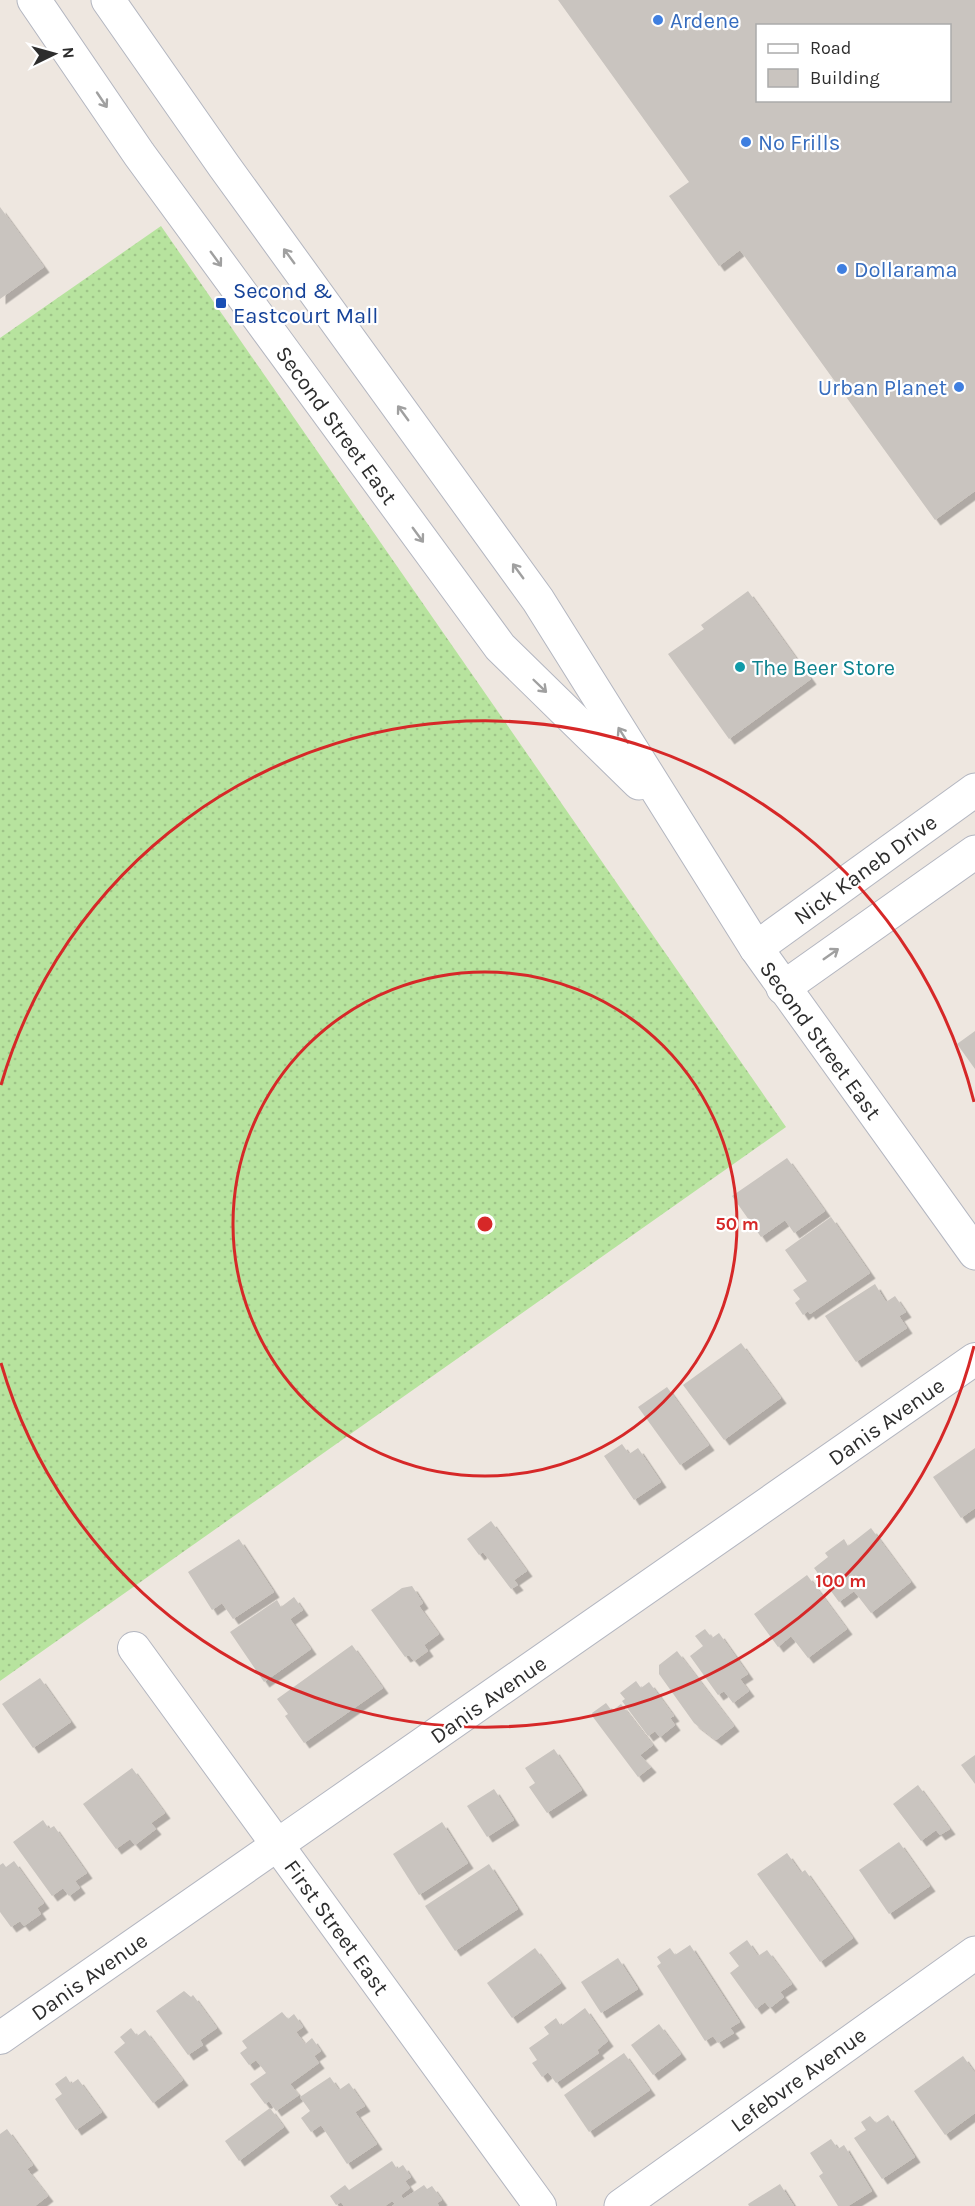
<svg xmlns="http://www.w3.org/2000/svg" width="975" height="2206" font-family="Karla,sans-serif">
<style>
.grass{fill:url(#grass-dots)}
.building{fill:#c9c4bf;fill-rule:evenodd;filter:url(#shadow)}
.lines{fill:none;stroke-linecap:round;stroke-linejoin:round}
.minor-casing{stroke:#b3b6c0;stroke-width:34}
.tertiary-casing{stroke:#b3b6c0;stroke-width:35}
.secondary-casing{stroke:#b3b6c0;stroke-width:35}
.minor{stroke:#fff;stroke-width:32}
.tertiary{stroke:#fff;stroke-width:33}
.secondary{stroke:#fff;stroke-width:33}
.oneway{stroke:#a0a0a0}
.ring{fill:none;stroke:#d62828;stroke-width:3}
.shop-dot{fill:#3f7fe0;stroke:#fff;stroke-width:2}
.transit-dot{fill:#1a4fb4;stroke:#fff;stroke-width:2}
.culture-dot{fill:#0f9aa8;stroke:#fff;stroke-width:2}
.labels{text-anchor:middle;stroke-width:4.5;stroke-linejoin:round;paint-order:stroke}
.shop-label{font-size:22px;fill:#366cbe;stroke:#fff;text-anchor:start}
.transit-label{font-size:22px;fill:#164399;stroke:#fff;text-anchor:start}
.street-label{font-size:22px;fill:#2d2d2d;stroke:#fff}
.culture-label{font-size:22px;fill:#0d838f;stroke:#fff;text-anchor:start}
.centre{fill:#d62828;stroke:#fff;stroke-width:3}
.ring-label{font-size:18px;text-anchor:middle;font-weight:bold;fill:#d62828;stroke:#fff;stroke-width:4.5;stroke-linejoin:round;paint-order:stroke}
</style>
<defs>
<pattern id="grass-dots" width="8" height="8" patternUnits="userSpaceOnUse" patternTransform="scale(1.5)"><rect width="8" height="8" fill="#b7e39e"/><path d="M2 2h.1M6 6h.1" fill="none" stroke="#9ec388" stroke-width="1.8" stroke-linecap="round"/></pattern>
<filter id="shadow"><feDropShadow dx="5.5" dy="5.5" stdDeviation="0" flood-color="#0004"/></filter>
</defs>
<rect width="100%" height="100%" fill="#eee7e0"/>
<!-- grass -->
<path class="grass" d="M 161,226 L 786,1127 L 0,1681 L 0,338 Z"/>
<!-- building -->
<g class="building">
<path d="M 558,0 L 975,0 L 975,491 L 935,520 L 740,250 L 719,266 L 669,196 L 689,182 ZM 758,26 L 950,26 L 950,100 L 758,100 Z"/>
<path d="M 0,207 L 44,267 L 0,299 Z"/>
<path d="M 748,591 L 811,679 L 729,739 L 668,654 L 704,629 L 701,625 Z"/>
<path d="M 975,1031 L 975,1069 L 957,1044 Z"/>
<path d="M 787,1158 L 825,1211 L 794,1233 L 785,1220 L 761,1237 L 732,1196 Z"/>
<path d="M 831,1217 L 870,1273 L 810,1314 L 808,1311 L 803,1315 L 795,1303 L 800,1299 L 793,1290 L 807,1281 L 785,1250 Z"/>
<path d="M 875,1284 L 886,1302 L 895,1296 L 906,1312 L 899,1316 L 907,1328 L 856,1362 L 825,1316 Z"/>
<path d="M 741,1343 L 781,1398 L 724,1440 L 683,1385 Z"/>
<path d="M 667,1387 L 709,1445 L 680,1465 L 638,1407 Z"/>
<path d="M 622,1444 L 629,1454 L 638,1448 L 661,1482 L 634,1500 L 604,1456 Z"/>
<path d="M 975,1448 L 975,1508 L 961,1518 L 933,1477 Z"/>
<path d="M 491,1521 L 527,1571 L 514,1580 L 518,1585 L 511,1589 L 483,1552 L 479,1555 L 467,1539 Z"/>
<path d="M 871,1528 L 911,1582 L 871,1613 L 854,1591 L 839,1602 L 814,1568 L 828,1557 L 825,1553 L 844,1539 L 848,1546 Z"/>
<path d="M 239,1539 L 274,1592 L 233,1619 L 222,1603 L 212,1610 L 188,1572 Z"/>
<path d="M 807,1575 L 847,1629 L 808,1658 L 791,1636 L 778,1647 L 754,1614 Z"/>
<path d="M 412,1586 L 423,1603 L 419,1606 L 439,1634 L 424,1645 L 428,1651 L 414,1661 L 409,1655 L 405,1657 L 371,1610 L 402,1588 Z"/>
<path d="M 294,1597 L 303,1610 L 290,1619 L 311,1649 L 264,1682 L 230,1632 L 277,1600 L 281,1607 Z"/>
<path d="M 705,1629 L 712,1638 L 719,1633 L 748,1674 L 740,1679 L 749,1691 L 733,1703 L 724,1691 L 718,1695 L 690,1656 L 703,1646 L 695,1636 Z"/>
<path d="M 352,1645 L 383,1688 L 304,1743 L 285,1716 L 288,1714 L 277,1699 Z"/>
<path d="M 677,1651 L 734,1726 L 716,1740 L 694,1723 L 659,1674 L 659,1665 Z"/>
<path d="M 40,1678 L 71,1722 L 33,1748 L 2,1704 Z"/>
<path d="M 636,1681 L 641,1688 L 649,1682 L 674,1716 L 670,1718 L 675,1725 L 660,1737 L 655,1731 L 648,1736 L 622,1701 L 625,1699 L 620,1693 Z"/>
<path d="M 606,1703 L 612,1711 L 621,1704 L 653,1745 L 640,1755 L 651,1767 L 638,1777 L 593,1717 L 592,1713 Z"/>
<path d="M 554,1749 L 582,1790 L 547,1813 L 529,1787 L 535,1783 L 525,1768 Z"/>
<path d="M 975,1755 L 975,1784 L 961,1765 Z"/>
<path d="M 132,1768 L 165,1813 L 151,1823 L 156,1829 L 135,1845 L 130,1839 L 116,1849 L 83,1804 Z"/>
<path d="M 918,1785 L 950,1829 L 940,1835 L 936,1830 L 921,1841 L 893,1804 Z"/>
<path d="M 494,1789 L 514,1820 L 487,1837 L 467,1806 Z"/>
<path d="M 43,1820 L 49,1829 L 54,1826 L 87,1873 L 75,1881 L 80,1888 L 69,1896 L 63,1888 L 52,1896 L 13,1842 Z"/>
<path d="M 442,1822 L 468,1863 L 419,1895 L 393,1854 Z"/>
<path d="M 899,1842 L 930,1886 L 889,1914 L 859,1870 Z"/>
<path d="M 787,1853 L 801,1873 L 805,1870 L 853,1938 L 820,1962 L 757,1874 Z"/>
<path d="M 14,1861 L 44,1903 L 37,1908 L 41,1914 L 24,1926 L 20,1921 L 11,1927 L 0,1912 L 0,1865 L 3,1863 L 6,1867 Z"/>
<path d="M 489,1864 L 518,1909 L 455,1951 L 425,1906 Z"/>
<path d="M 747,1940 L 758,1956 L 767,1950 L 792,1984 L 780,1992 L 784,1997 L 770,2008 L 765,2002 L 756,2009 L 730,1973 L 739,1966 L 729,1953 Z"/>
<path d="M 690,1945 L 740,2022 L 730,2028 L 734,2033 L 718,2043 L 713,2036 L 705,2041 L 657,1966 L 661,1963 L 657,1957 L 670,1948 L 675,1955 Z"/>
<path d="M 535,1948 L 561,1983 L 512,2018 L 487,1983 Z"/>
<path d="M 618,1958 L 638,1989 L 601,2013 L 581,1982 Z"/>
<path d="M 184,1991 L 191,1997 L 193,1995 L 217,2028 L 200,2040 L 203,2045 L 188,2055 L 156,2011 Z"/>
<path d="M 585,2008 L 608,2041 L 597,2050 L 599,2053 L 556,2083 L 548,2072 L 542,2077 L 532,2063 L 537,2060 L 529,2048 L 549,2034 L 544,2027 L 556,2018 L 561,2026 Z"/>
<path d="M 282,2012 L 288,2019 L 294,2014 L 303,2027 L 296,2032 L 305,2044 L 312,2038 L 321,2051 L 314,2056 L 319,2063 L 290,2084 L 299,2095 L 276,2111 L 269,2101 L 265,2104 L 250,2084 L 266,2073 L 256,2060 L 249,2065 L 240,2053 L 247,2048 L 242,2041 Z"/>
<path d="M 659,2024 L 681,2054 L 653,2075 L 631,2045 Z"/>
<path d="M 131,2028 L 137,2036 L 145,2030 L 183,2080 L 153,2103 L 114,2052 L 125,2043 L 120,2037 Z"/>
<path d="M 624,2053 L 650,2090 L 589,2132 L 564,2095 Z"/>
<path d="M 963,2056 L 975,2073 L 975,2113 L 945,2135 L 914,2091 Z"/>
<path d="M 66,2076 L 71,2084 L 78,2079 L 102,2112 L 76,2130 L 55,2099 L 62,2094 L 55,2084 Z"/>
<path d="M 330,2077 L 339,2090 L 349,2083 L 365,2106 L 355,2112 L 377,2144 L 347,2164 L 321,2125 L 311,2132 L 301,2118 L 310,2111 L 300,2097 Z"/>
<path d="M 270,2108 L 284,2127 L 239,2161 L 225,2141 Z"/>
<path d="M 888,2115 L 915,2157 L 882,2179 L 854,2138 L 866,2130 L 861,2122 L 870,2116 L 876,2123 Z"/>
<path d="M 7,2129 L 33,2165 L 27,2169 L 48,2196 L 35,2206 L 0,2206 L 0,2134 Z"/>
<path d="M 831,2139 L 838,2149 L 844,2145 L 872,2191 L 848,2206 L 838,2206 L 819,2176 L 823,2173 L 810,2153 Z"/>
<path d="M 392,2161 L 397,2169 L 403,2165 L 411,2177 L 405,2181 L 410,2188 L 401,2195 L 403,2199 L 424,2185 L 427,2189 L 432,2186 L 442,2200 L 437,2203 L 439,2206 L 392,2206 L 395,2204 L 392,2201 L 385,2206 L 344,2206 L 341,2202 L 336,2205 L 330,2196 L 345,2185 L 349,2190 Z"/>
<path d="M 780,2184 L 794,2206 L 749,2206 L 748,2204 Z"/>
</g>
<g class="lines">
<defs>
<g id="minor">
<path d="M 134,1648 L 540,2206"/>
<path d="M 0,2038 L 975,1359"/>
</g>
<g id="tertiary">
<path d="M 756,948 L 975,790"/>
<path d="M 783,988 L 975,852"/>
<path d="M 621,2206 L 975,1953"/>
</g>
<g id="secondary">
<path d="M 34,0 L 139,154 L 500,647 L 639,783"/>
<path d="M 108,0 L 224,166 L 538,600 L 756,948 L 975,1253"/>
</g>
</defs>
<!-- minor casing -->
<use href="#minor" class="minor-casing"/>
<!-- tertiary casing -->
<use href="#tertiary" class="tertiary-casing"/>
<!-- secondary casing -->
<use href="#secondary" class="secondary-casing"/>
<!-- minor -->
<use href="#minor" class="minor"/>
<!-- tertiary -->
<use href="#tertiary" class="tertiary"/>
<!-- secondary -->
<use href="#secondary" class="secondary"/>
</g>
<!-- one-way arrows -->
<defs><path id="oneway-shaft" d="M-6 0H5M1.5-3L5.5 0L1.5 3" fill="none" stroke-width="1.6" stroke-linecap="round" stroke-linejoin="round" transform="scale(1.5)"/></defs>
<g class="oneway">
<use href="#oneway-shaft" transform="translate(102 100) rotate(56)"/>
<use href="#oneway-shaft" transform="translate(289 256) rotate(-126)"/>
<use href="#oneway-shaft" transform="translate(216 259) rotate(54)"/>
<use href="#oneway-shaft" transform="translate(403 413) rotate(-126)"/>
<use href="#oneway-shaft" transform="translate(418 535) rotate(54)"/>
<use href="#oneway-shaft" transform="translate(518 571) rotate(-126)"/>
<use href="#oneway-shaft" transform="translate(540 686) rotate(44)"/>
<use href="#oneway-shaft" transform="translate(623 735) rotate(-122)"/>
<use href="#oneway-shaft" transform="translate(831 954) rotate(-35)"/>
</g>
<!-- distance rings -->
<g class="ring">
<circle cx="485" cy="1224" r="252"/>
<path d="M974 1346A504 504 0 0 1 1 1363M1 1085A504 504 0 0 1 974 1102"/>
</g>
<!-- markers -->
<g class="shop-dot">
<circle cx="658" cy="20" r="6"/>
<circle cx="746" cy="142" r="6"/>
<circle cx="842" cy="269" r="6"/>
<circle cx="959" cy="387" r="6"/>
</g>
<rect class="transit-dot" x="215" y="297" width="12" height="12" rx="3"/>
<circle class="culture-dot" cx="740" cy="667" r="6"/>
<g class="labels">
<!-- shop labels -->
<g class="shop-label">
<text x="670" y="28">Ardene</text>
<text x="758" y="150">No Frills</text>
<text x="854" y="277">Dollarama</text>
<text x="947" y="395" text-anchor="end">Urban Planet</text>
</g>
<!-- transit labels -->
<g class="transit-label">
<text x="233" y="298">Second &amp;<tspan x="233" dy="25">Eastcourt Mall</tspan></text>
</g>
<!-- street labels -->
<g class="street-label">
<text transform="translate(337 425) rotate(54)" y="8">Second Street East</text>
<text transform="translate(865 869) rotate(-36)" y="8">Nick Kaneb Drive</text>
<text transform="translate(821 1040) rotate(54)" y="8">Second Street East</text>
<text transform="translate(886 1421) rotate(-35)" y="8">Danis Avenue</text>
<text transform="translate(488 1699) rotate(-35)" y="8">Danis Avenue</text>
<text transform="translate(337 1927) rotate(54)" y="8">First Street East</text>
<text transform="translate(89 1976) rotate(-35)" y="8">Danis Avenue</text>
<text transform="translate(798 2079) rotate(-36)" y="8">Lefebvre Avenue</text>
</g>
<!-- culture labels -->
<g class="culture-label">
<text x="752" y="675">The Beer Store</text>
</g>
</g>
<circle cx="485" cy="1224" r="9" class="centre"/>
<g class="ring-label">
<text x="737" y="1230">50 m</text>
<text x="841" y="1587">100 m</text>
</g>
<!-- legend -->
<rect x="756" y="24" width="195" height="78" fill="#ffffff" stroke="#ababab" stroke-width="1.5"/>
<rect x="768" y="44" width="30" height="9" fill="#ffffff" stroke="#ababab" stroke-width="1.5"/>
<text x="810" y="54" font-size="18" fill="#2d2d2d">Road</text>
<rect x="768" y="69" width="30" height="18" fill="#c9c4bf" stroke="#ababab" stroke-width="1.5"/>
<text x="810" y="84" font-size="18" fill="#2d2d2d">Building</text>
<!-- north arrow -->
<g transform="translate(54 54) rotate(85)" stroke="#ffffff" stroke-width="4.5" paint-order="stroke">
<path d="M0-4.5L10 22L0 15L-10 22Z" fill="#2d2d2d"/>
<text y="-9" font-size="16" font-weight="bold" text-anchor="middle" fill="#2d2d2d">N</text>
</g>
</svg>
